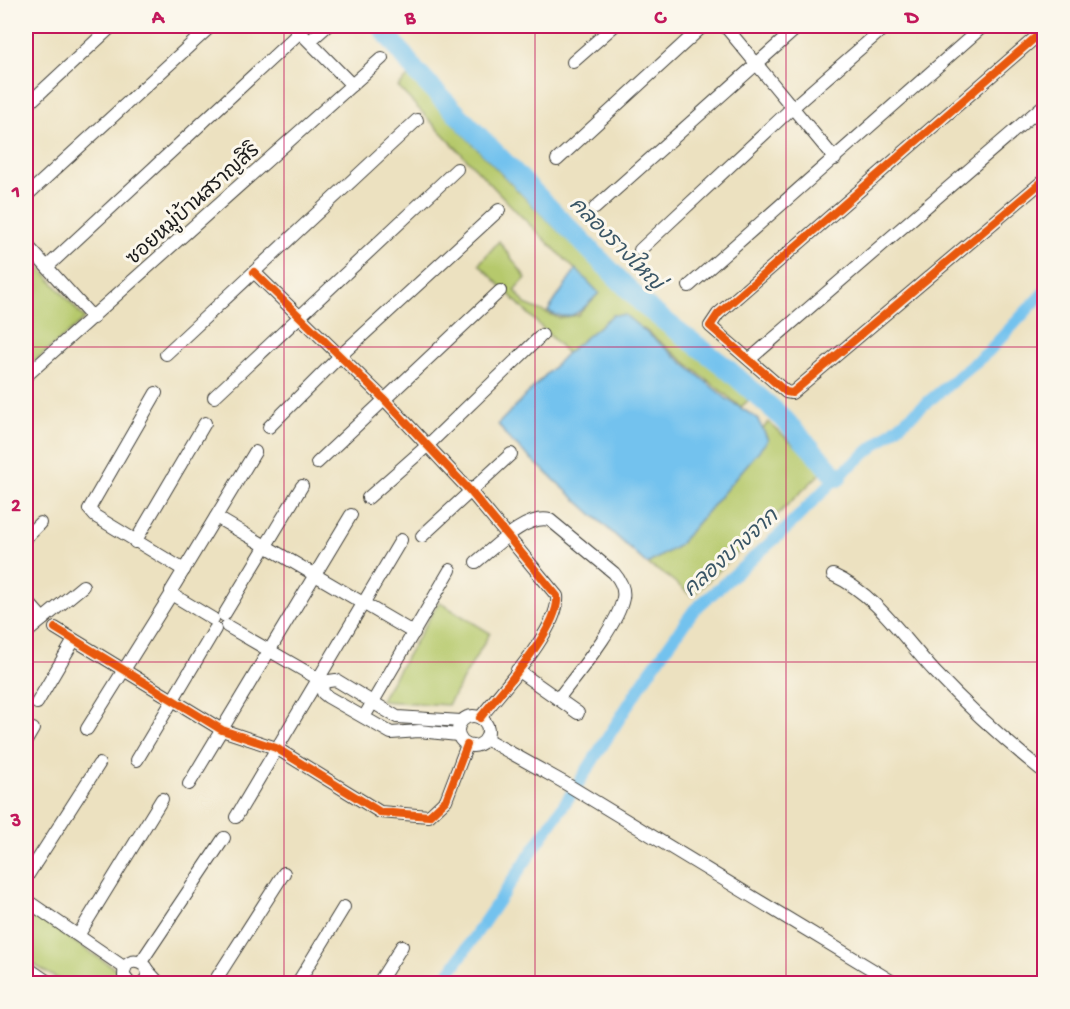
<svg xmlns="http://www.w3.org/2000/svg" width="1070" height="1009" font-family="'Gochi Hand','Playpen Sans Thai',sans-serif">
<style>
.green{fill:#b6c96c;stroke:#697244;stroke-width:1.5}
.water{fill:#73c2ee;stroke:#486f85;stroke-width:1.5}
.lines{fill:none;stroke-linecap:round;stroke-linejoin:round}
.canal{stroke:#73c2ee;stroke-width:12}
.river{stroke:#73c2ee;stroke-width:20}
.minor-casing{stroke:#3b3a35;stroke-width:14}
.minor{stroke:#fff;stroke-width:12}
.cycleway-casing{stroke:#fbf7ec;stroke-width:11}
.cycleway{stroke:#e8590c;stroke-width:8}
.grid{fill:none;stroke:#c2185b;stroke-width:1.5;stroke-opacity:0.55}
.labels{text-anchor:middle;stroke-width:6;stroke-linejoin:round;paint-order:stroke}
.street-label{font-size:20px;fill:#1c1c1c;stroke:#fbf7ec}
.water-label{font-size:21px;font-style:italic;fill:#3a5666;stroke:#fbf7ec}
.neatline{fill:none;stroke:#c2185b;stroke-width:2}
.grid-label{font-size:20px;text-anchor:middle;font-weight:bold;fill:#c2185b}
</style>
<rect width="100%" height="100%" fill="#fbf7ec"/>
<filter id="ink" filterUnits="userSpaceOnUse"><feTurbulence type="fractalNoise" baseFrequency=".0167" numOctaves="2"/><feDisplacementMap in="SourceGraphic" scale="12" xChannelSelector="R" yChannelSelector="G"/><feConvolveMatrix kernelMatrix="1 2 1 2 8 2 1 2 1" color-interpolation-filters="sRGB"/></filter>
<filter id="wash" filterUnits="userSpaceOnUse"><feTurbulence type="fractalNoise" baseFrequency=".008" numOctaves="4" result="noise"/><feDisplacementMap in="SourceGraphic" scale="24" xChannelSelector="R" yChannelSelector="G"/><feGaussianBlur stdDeviation="1.35" result="paint"/><feColorMatrix in="noise" values="0 0 0 0 0 0 0 0 0 0 0 0 0 0 0 0 0 1.4 0 .05"/><feComposite in="paint" operator="in"/></filter>
<g filter="url(#wash)">
<rect width="100%" height="100%" fill="#ece1c0"/>
<!-- green -->
<g class="green">
<path d="M 409,76 C 498,172 589,268 692,349 C 714,366 725,383 752,397 L 741,407 L 645,330 L 613,315 L 567,353 L 479,264 L 499,241 L 526,278 L 515,290 L 525,304 L 559,318 L 578,315 L 599,293 L 521,216 L 398,87 Z"/>
<path d="M 26,252 L 85,319 L 26,368 Z"/>
<path d="M 768,422 L 820,467 L 821,473 L 692,596 L 667,576 L 647,564 L 678,546 L 768,440 L 763,429 Z"/>
<path d="M 439,602 L 490,633 L 448,705 L 380,701 Z"/>
<path d="M 26,910 L 119,971 L 120,983 L 64,983 L 26,960 Z"/>
</g>
<!-- water -->
<g class="water">
<path d="M 576,269 L 599,293 C 583,309 571,325 548,311 Z"/>
<path d="M 613,315 L 625,315 L 728,400 L 757,418 L 768,440 L 678,546 L 647,564 L 507,437 L 498,424 L 567,353 Z"/>
</g>
<g class="lines">
<!-- canal -->
<path class="canal" d="M 442,984 L 578,784 L 646,677 L 694,610 L 786,529 L 837,477 L 988,352 L 1044,292"/>
<!-- river -->
<path class="river" d="M 381,26 L 417,73 L 645,306 L 724,366 L 783,418 L 837,477"/>
</g>
</g>
<g filter="url(#ink)">
<g class="lines">
<defs>
<g id="minor">
<path d="M 294,26 L 352,85"/>
<path d="M 725,26 L 835,159"/>
<path d="M 1044,30 L 718,314 L 710,326 L 786,392 L 792,393 L 1044,180"/>
<path d="M 310,41 L 327,26"/>
<path d="M 573,62 L 614,26"/>
<path d="M 26,106 L 112,26"/>
<path d="M 557,160 L 703,26"/>
<path d="M 26,196 L 211,26"/>
<path d="M 595,208 L 799,26"/>
<path d="M 26,244 L 93,318"/>
<path d="M 640,250 L 792,108 L 886,26"/>
<path d="M 47,267 L 300,32"/>
<path d="M 254,272 L 384,399 L 471,492 L 557,596 C 561,627 500,692 480,718"/>
<path d="M 689,286 L 981,28"/>
<path d="M 166,354 L 417,120"/>
<path d="M 750,359 L 1044,105"/>
<path d="M 26,376 L 382,58"/>
<path d="M 156,393 L 89,509 L 95,516 L 184,570"/>
<path d="M 214,397 L 457,169"/>
<path d="M 269,427 L 340,356 L 499,210"/>
<path d="M 317,463 L 500,291"/>
<path d="M 368,498 L 428,445 L 542,335"/>
<path d="M 216,517 L 414,633"/>
<path d="M 422,536 L 511,454"/>
<path d="M 26,537 L 40,523"/>
<path d="M 135,542 L 205,423"/>
<path d="M 476,562 C 495,547 526,514 550,520 L 614,573 C 620,580 625,588 623,598 C 618,626 576,675 558,699"/>
<path d="M 833,575 C 876,594 904,639 935,672 C 970,709 1005,741 1044,772"/>
<path d="M 26,600 L 43,619"/>
<path d="M 224,615 L 302,486"/>
<path d="M 213,619 L 173,595 L 171,591 L 255,452"/>
<path d="M 227,626 L 317,678 L 322,682 L 323,693 L 328,697 L 391,733 L 419,731 L 458,735"/>
<path d="M 55,628 L 222,730 L 276,748 L 380,812 L 429,816 L 446,800 L 467,745"/>
<path d="M 26,633 L 83,586"/>
<path d="M 517,670 L 578,713"/>
<path d="M 322,682 L 336,680 L 397,717 L 461,721"/>
<path d="M 37,703 L 74,640"/>
<circle cx="473" cy="731" r="15"/>
<path d="M 364,717 L 450,570"/>
<path d="M 87,729 L 172,593"/>
<path d="M 486,739 L 563,782 L 896,984"/>
<path d="M 26,741 L 33,729"/>
<path d="M 137,760 L 215,629"/>
<path d="M 189,784 L 351,515"/>
<path d="M 236,817 L 401,540"/>
<path d="M 26,878 L 99,764"/>
<path d="M 26,900 L 125,968"/>
<path d="M 79,934 L 162,799"/>
<path d="M 141,962 L 224,838"/>
<path d="M 26,967 L 51,984"/>
<path d="M 148,971 L 160,984"/>
<path d="M 130,984 L 124,976 C 123,948 163,967 141,984"/>
<path d="M 213,984 L 284,873"/>
<path d="M 297,984 L 344,907"/>
<path d="M 378,984 L 402,946"/>
</g>
</defs>
<!-- minor casing -->
<use href="#minor" class="minor-casing"/>
<!-- minor -->
<use href="#minor" class="minor"/>
<defs>
<g id="cycleway">
<path d="M 1044,30 L 718,314 L 710,326 L 786,392 L 792,393 L 1044,180"/>
<path d="M 254,272 L 384,399 L 471,492 L 557,596 C 561,627 500,692 480,718"/>
<path d="M 55,628 L 222,730 L 276,748 L 380,812 L 429,816 L 446,800 L 467,745"/>
</g>
</defs>
<!-- cycleway casing -->
<use href="#cycleway" class="cycleway-casing"/>
<!-- cycleway -->
<use href="#cycleway" class="cycleway"/>
</g>
</g>
<!-- grid -->
<path class="grid" d="M 284,26 L 284,984M 535,26 L 535,984M 786,26 L 786,984M 26,347 L 1044,347M 26,662 L 1044,662"/>
<g class="labels">
<!-- street labels -->
<g class="street-label">
<text transform="translate(192 203) rotate(-42)" y="7">ซอยหมู่บ้านสราญสิริ</text>
</g>
<!-- water labels -->
<g class="water-label">
<text transform="translate(617 243) rotate(45)" y="7">คลองรางใหญ่</text>
<text transform="translate(730 552) rotate(-42)" y="7">คลองบางจาก</text>
</g>
</g>
<!-- margin -->
<rect width="1070" height="1009" fill="none" stroke="#fbf7ec" stroke-width="66"/>
<rect x="33" y="33" width="1004" height="943" class="neatline"/>
<g class="grid-label">
<text x="158" y="23">A</text>
<text x="410" y="23">B</text>
<text x="660" y="23">C</text>
<text x="912" y="23">D</text>
<text x="16" y="197">1</text>
<text x="16" y="511">2</text>
<text x="16" y="826">3</text>
</g>
</svg>
